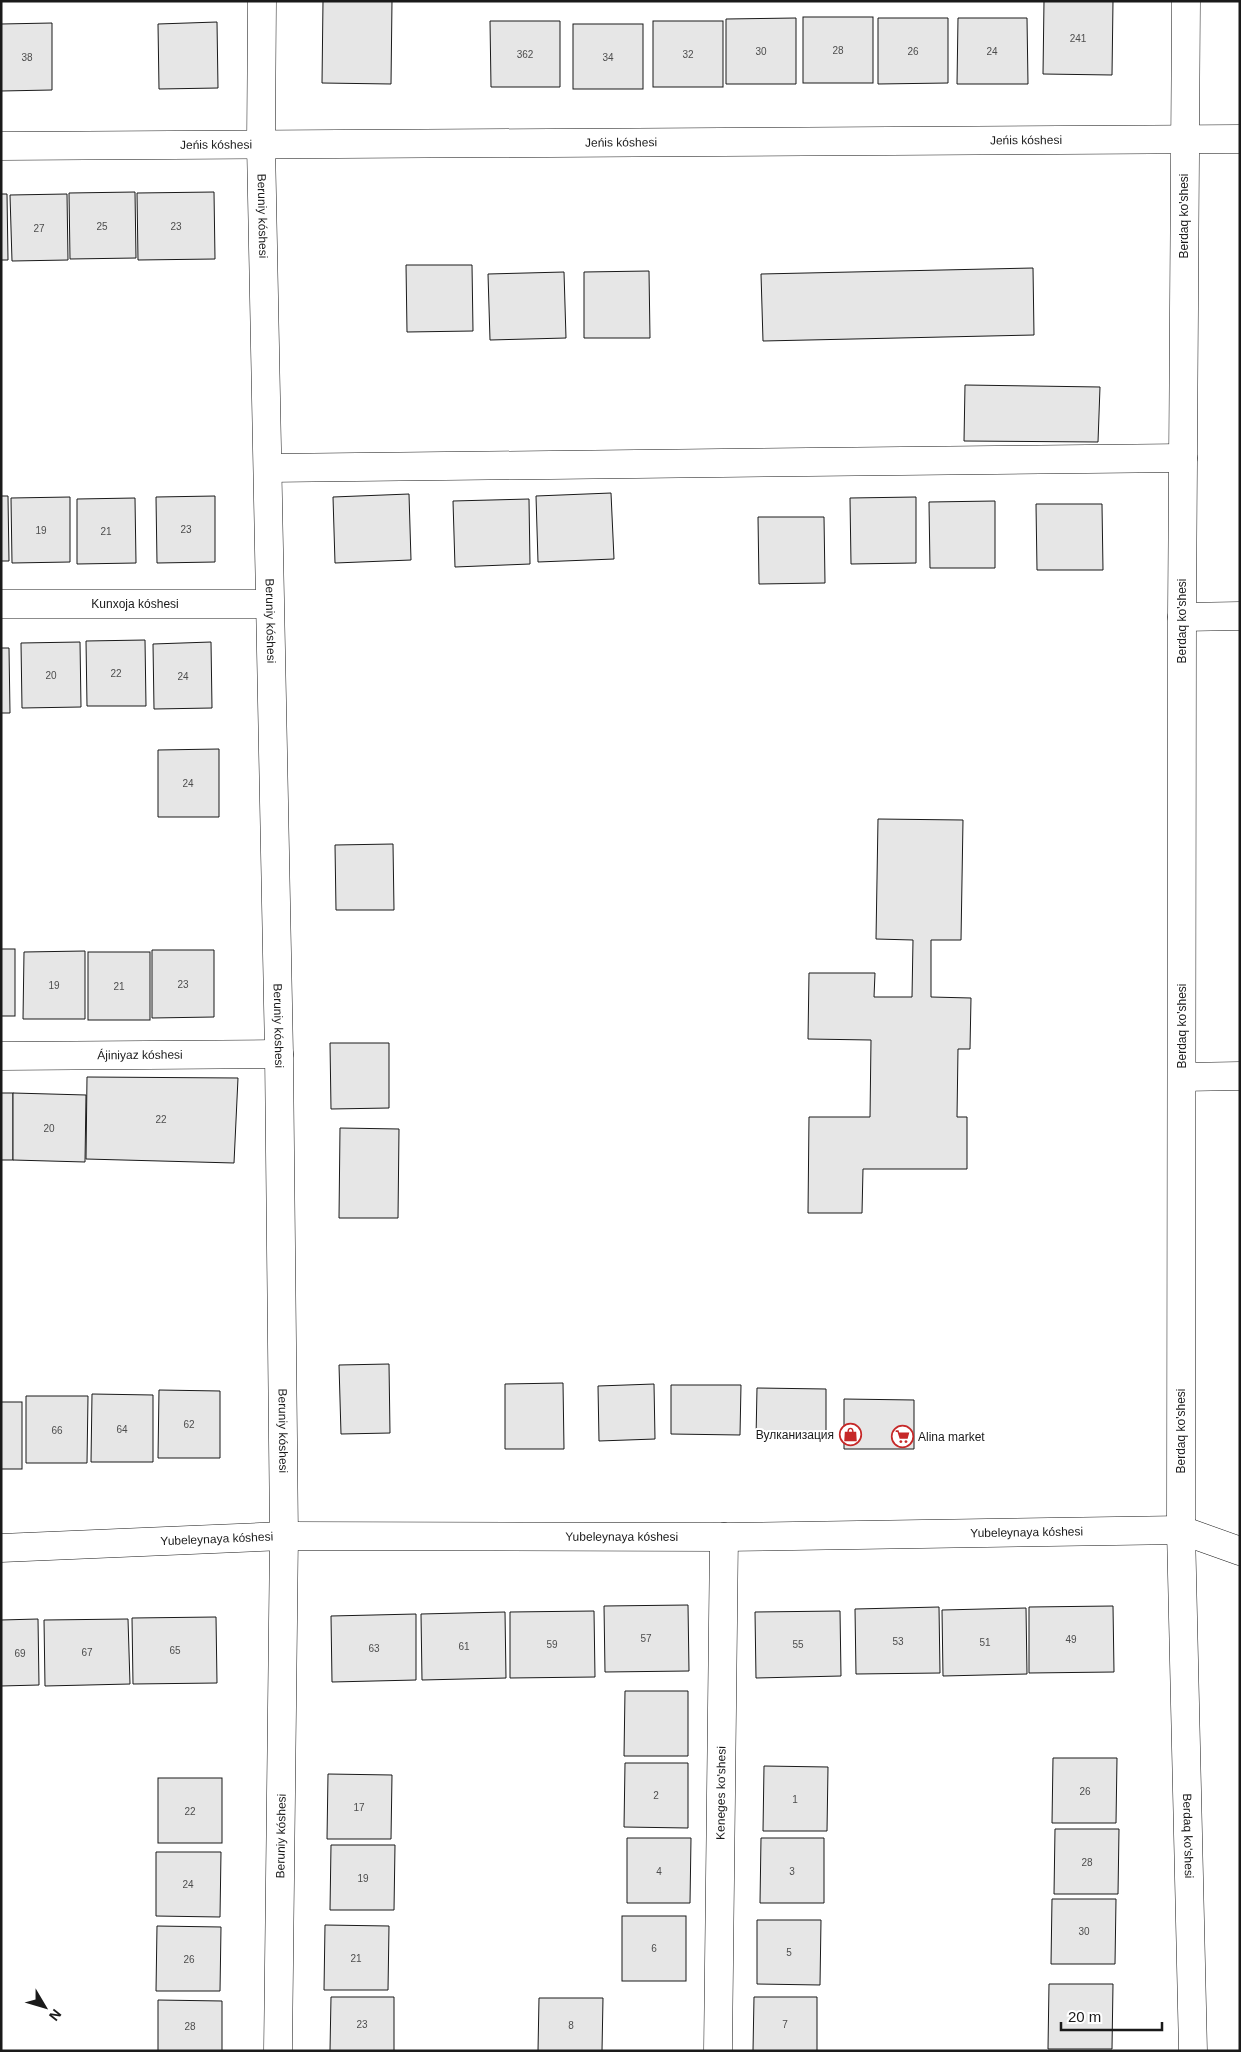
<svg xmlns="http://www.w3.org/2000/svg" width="1241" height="2052" font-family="Helvetica,sans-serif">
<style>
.building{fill:#e6e6e6;stroke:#1a1a1a}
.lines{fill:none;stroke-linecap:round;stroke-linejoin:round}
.street-casing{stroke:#1a1a1a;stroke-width:29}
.secondary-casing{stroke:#1a1a1a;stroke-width:29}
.street{stroke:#fff;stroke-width:28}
.secondary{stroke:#fff;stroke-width:28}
.labels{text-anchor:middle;stroke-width:4;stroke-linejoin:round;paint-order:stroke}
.number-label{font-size:10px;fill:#4d4d4d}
.street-label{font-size:12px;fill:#1a1a1a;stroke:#fff}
.poi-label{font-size:12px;fill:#1a1a1a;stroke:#fff;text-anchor:end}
</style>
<rect width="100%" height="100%" fill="#fff"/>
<!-- building -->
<g class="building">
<path d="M 323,1 L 392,1 L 391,84 L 322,83 Z"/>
<path d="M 1044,1 L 1113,1 L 1112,75 L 1043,74 Z"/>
<rect x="803" y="17" width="70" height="66"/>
<path d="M 796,18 L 796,84 L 726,84 L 726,19 Z"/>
<path d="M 878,18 L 948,18 L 948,83 L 878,84 Z"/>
<path d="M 958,18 L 1027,18 L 1028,84 L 957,84 Z"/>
<path d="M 490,21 L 560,21 L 560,87 L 491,87 Z"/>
<rect x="653" y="21" width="70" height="66"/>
<path d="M 217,22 L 218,88 L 159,89 L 158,24 Z"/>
<path d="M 52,23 L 52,90 L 1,91 L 1,24 Z"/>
<rect x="573" y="24" width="70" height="65"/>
<path d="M 135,192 L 136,258 L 70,259 L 69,193 Z"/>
<path d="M 214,192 L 215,259 L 138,260 L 137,193 Z"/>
<path d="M 1,194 L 7,194 L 8,260 L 1,260 Z"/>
<path d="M 67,194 L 68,260 L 12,261 L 10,195 Z"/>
<path d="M 406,265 L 472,265 L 473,331 L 407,332 Z"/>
<path d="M 1033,268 L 1034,335 L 763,341 L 761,274 Z"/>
<path d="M 649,271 L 650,338 L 584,338 L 584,272 Z"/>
<path d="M 564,272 L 566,338 L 490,340 L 488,274 Z"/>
<path d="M 965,385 L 1100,387 L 1098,442 L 964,441 Z"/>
<path d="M 611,493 L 614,559 L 538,562 L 536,496 Z"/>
<path d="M 409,494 L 411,560 L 335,563 L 333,497 Z"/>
<path d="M 1,496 L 8,496 L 9,561 L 1,561 Z"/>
<path d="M 215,496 L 215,562 L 157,563 L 156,497 Z"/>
<path d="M 70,497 L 70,562 L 12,563 L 11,498 Z"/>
<path d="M 916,497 L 916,563 L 851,564 L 850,498 Z"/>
<path d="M 135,498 L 136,563 L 77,564 L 77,499 Z"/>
<path d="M 529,499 L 530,564 L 455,567 L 453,501 Z"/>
<path d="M 995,501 L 995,568 L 930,568 L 929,502 Z"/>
<path d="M 1036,504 L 1102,504 L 1103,570 L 1037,570 Z"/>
<path d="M 758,517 L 824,517 L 825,583 L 759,584 Z"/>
<path d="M 145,640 L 146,706 L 87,706 L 86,641 Z"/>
<path d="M 80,642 L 81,707 L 22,708 L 21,643 Z"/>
<path d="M 211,642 L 212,708 L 154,709 L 153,644 Z"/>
<path d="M 1,648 L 9,648 L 10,713 L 1,713 Z"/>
<path d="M 219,749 L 219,817 L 158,817 L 158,750 Z"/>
<path d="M 878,819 L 963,820 L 961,940 L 931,940 L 931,997 L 971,998 L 970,1049 L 958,1049 L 957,1117 L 967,1117 L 967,1169 L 863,1169 L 862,1213 L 808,1213 L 809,1117 L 870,1117 L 871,1040 L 808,1039 L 809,973 L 875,973 L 874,997 L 912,997 L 913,940 L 876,939 Z"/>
<path d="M 393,844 L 394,910 L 336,910 L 335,845 Z"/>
<rect x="1" y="949" width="14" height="67"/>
<path d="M 152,950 L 214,950 L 214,1017 L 152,1018 Z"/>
<path d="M 85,951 L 85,1019 L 23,1019 L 24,952 Z"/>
<rect x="88" y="952" width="62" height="68"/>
<path d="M 330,1043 L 389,1043 L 389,1108 L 331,1109 Z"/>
<path d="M 87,1077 L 238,1078 L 234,1163 L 86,1159 Z"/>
<rect x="1" y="1093" width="12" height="67"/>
<path d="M 13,1093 L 86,1095 L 85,1162 L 13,1160 Z"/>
<path d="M 340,1128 L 399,1129 L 398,1218 L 339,1218 Z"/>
<path d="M 389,1364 L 390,1433 L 341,1434 L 339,1365 Z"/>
<path d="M 563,1383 L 564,1449 L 505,1449 L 505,1384 Z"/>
<path d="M 654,1384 L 655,1439 L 599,1441 L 598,1386 Z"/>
<path d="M 671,1385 L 741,1385 L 740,1435 L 671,1434 Z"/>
<path d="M 757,1388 L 826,1389 L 826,1438 L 756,1438 Z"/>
<path d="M 159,1390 L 220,1391 L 220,1458 L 158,1458 Z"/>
<path d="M 92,1394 L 153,1395 L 153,1462 L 91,1462 Z"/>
<path d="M 26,1396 L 88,1396 L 87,1463 L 26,1463 Z"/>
<path d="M 844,1399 L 914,1400 L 914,1449 L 844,1449 Z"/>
<rect x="1" y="1402" width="21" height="67"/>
<path d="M 688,1605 L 689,1671 L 605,1672 L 604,1606 Z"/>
<path d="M 1113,1606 L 1114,1672 L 1029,1673 L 1029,1607 Z"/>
<path d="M 939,1607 L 940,1673 L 856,1674 L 855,1609 Z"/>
<path d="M 1026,1608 L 1027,1674 L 943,1676 L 942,1610 Z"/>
<path d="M 594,1611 L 595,1677 L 510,1678 L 510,1612 Z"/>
<path d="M 840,1611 L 841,1676 L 756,1678 L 755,1612 Z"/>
<path d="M 505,1612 L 506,1678 L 422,1680 L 421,1614 Z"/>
<path d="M 416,1614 L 416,1680 L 332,1682 L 331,1616 Z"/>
<path d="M 216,1617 L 217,1683 L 133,1684 L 132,1618 Z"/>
<path d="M 38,1619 L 39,1685 L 1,1686 L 1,1620 Z"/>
<path d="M 128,1619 L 130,1684 L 45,1686 L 44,1620 Z"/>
<path d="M 625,1691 L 688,1691 L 688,1756 L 624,1756 Z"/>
<path d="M 1053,1758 L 1117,1758 L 1116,1823 L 1052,1823 Z"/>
<path d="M 625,1763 L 688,1763 L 688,1828 L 624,1827 Z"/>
<path d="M 764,1766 L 828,1767 L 827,1831 L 763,1831 Z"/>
<path d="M 328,1774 L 392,1775 L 391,1839 L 327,1839 Z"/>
<rect x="158" y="1778" width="64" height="65"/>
<path d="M 1055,1829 L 1119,1829 L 1118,1894 L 1054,1894 Z"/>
<path d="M 627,1838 L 691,1838 L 690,1903 L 627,1903 Z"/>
<path d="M 761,1838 L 824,1838 L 824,1903 L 760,1903 Z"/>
<path d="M 331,1845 L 395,1845 L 394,1910 L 330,1910 Z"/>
<path d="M 156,1852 L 221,1852 L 220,1917 L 156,1916 Z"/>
<path d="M 1052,1899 L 1116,1899 L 1115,1964 L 1051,1964 Z"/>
<rect x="622" y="1916" width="64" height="65"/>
<path d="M 757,1920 L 821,1920 L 820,1985 L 757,1984 Z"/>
<path d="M 325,1925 L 389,1926 L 388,1990 L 324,1990 Z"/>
<path d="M 157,1926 L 221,1927 L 220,1991 L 156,1991 Z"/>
<path d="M 1049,1984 L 1113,1984 L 1112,2049 L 1048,2049 Z"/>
<path d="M 331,1997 L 394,1997 L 394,2051 L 330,2051 Z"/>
<path d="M 754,1997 L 817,1997 L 817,2051 L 753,2051 Z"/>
<path d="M 539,1998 L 603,1998 L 602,2051 L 538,2051 Z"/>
<path d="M 158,2000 L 222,2001 L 222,2051 L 158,2051 Z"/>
</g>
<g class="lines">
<defs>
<g id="street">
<path id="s1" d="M 262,1 L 261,145 L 279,1054 L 284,1536 L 278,2051"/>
<path id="s2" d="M 1,146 L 1240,139"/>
<path d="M 269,468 L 1183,458"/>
<path id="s3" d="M 1,604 L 269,604"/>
<path d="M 1182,617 L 1240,616"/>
<path id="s4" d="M 1,1056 L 279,1054"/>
<path d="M 1182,1077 L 1240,1076"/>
<path id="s5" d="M 1,1548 L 284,1536 L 724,1537 L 1181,1530 L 1240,1551"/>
<path id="s6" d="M 718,2051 L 724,1537"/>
</g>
<g id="secondary">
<path id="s7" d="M 1186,1 L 1182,617 L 1181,1530 L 1193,2051"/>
</g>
</defs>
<!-- street casing -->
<use href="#street" class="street-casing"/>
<!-- secondary casing -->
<use href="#secondary" class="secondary-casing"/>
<!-- street -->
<use href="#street" class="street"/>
<!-- secondary -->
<use href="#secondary" class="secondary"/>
</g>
<!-- icons -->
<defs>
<symbol id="shop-ring" viewBox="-11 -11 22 22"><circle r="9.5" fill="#fff" stroke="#c62828" stroke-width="1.5"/><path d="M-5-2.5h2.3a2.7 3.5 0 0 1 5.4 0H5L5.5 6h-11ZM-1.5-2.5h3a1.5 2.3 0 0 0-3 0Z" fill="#c62828"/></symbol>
<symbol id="supermarket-ring" viewBox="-11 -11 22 22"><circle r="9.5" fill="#fff" stroke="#c62828" stroke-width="1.5"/><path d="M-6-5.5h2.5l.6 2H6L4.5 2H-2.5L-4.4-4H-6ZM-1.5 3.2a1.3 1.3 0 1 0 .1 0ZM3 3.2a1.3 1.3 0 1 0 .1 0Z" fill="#c62828"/></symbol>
</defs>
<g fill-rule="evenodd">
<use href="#shop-ring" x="838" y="1422" width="25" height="25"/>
<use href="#supermarket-ring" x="890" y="1424" width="25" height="25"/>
</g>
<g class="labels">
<!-- number labels -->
<g class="number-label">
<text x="1078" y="42">241</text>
<text x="838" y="54">28</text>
<text x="761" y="55">30</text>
<text x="913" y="55">26</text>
<text x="992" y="55">24</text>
<text x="525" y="58">362</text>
<text x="688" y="58">32</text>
<text x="27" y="61">38</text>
<text x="608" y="61">34</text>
<text x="102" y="230">25</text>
<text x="176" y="230">23</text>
<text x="39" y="232">27</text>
<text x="186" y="533">23</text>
<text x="41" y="534">19</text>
<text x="106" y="535">21</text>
<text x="116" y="677">22</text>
<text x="51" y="679">20</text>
<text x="183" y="680">24</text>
<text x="188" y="787">24</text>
<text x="183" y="988">23</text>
<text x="54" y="989">19</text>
<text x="119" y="990">21</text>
<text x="161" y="1123">22</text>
<text x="49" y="1132">20</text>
<text x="189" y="1428">62</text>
<text x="122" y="1433">64</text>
<text x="57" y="1434">66</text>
<text x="646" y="1642">57</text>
<text x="1071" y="1643">49</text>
<text x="898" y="1645">53</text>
<text x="985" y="1646">51</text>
<text x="552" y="1648">59</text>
<text x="798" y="1648">55</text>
<text x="464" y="1650">61</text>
<text x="374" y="1652">63</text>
<text x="175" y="1654">65</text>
<text x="87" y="1656">67</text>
<text x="20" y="1657">69</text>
<text x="1085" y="1795">26</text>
<text x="656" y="1799">2</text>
<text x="795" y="1803">1</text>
<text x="359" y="1811">17</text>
<text x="190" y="1815">22</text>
<text x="1087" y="1866">28</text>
<text x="659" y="1875">4</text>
<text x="792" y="1875">3</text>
<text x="363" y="1882">19</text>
<text x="188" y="1888">24</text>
<text x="1084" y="1935">30</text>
<text x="654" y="1952">6</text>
<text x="789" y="1956">5</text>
<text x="356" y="1962">21</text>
<text x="189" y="1963">26</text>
<text x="362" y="2028">23</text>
<text x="785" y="2028">7</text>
<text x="571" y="2029">8</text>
<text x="190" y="2030">28</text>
</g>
<!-- street labels -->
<g class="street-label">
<text dy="4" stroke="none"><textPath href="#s2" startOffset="1025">Jeńis kóshesi</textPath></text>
<text dy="4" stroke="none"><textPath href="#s2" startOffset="620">Jeńis kóshesi</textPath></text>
<text dy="4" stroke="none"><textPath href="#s2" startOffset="215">Jeńis kóshesi</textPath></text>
<text dy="4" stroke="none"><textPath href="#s1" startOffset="215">Beruniy kóshesi</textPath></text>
<text transform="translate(1184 216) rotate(-90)" y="4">Berdaq ko'shesi</text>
<text dy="4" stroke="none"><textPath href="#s3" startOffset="134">Kunxoja kóshesi</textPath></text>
<text dy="4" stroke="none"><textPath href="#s1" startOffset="620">Beruniy kóshesi</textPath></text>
<text transform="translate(1182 621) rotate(-90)" y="4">Berdaq ko'shesi</text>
<text dy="4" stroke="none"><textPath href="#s1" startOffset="1025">Beruniy kóshesi</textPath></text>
<text transform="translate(1182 1026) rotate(-90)" y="4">Berdaq ko'shesi</text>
<text dy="4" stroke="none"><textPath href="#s4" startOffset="139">Ájiniyaz kóshesi</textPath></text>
<text dy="4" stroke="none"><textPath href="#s1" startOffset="1430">Beruniy kóshesi</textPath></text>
<text transform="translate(1181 1431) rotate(-90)" y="4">Berdaq ko'shesi</text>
<text dy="4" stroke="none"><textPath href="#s5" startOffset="1026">Yubeleynaya kóshesi</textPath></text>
<text dy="4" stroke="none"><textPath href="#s5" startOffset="621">Yubeleynaya kóshesi</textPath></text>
<text dy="4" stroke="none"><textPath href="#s5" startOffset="216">Yubeleynaya kóshesi</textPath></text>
<text dy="4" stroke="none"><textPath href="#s6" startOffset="258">Keneges ko'shesi</textPath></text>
<text transform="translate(281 1836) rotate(-89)" y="4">Beruniy kóshesi</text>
<text dy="4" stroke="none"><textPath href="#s7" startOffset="1835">Berdaq ko'shesi</textPath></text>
</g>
<!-- poi labels -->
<g class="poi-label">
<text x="834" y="1439">Вулканизация</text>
<text x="918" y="1441" text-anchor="start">Alina market</text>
</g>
</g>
<!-- border -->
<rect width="1241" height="2052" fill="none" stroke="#1a1a1a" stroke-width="5"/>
<!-- north arrow -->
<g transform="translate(45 2007) rotate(128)" stroke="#ffffff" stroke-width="4" paint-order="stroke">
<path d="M0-4L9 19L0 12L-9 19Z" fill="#1a1a1a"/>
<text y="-8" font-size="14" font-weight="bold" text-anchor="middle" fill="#1a1a1a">N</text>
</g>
<!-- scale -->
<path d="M1061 2022v8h101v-8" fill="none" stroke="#1a1a1a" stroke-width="2.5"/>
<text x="1068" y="2022" font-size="15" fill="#1a1a1a" stroke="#ffffff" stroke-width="4" paint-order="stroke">20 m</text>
</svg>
